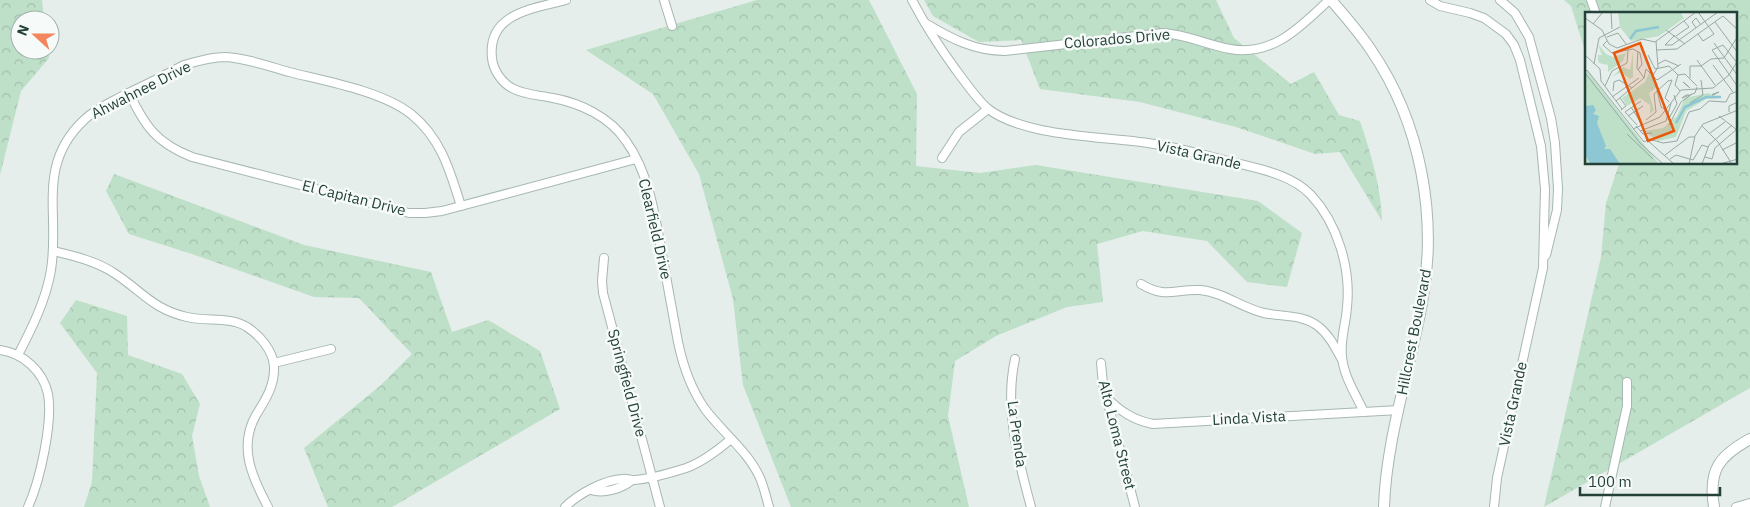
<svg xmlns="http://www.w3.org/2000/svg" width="1750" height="507" font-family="'IBM Plex Sans',sans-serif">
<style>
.forest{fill:url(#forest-crowns)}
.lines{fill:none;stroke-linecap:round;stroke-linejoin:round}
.minor-casing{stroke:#a7b7b1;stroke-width:10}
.tertiary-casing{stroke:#a7b7b1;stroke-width:12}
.minor{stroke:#fff;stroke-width:8}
.tertiary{stroke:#fff;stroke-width:10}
.labels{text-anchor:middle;stroke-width:5;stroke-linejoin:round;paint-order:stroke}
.street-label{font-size:15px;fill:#234139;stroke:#f6faf8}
.inset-river{fill:none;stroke:#8dc7d3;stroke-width:2.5}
.inset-road{fill:none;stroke:#97a9a3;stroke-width:1}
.view{fill:#e8590c;fill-opacity:0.15;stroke:#e8590c;stroke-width:2.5}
.inset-edge{fill:none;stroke:#234139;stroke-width:2.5}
</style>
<defs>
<pattern id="forest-crowns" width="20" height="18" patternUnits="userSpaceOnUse" patternTransform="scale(1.25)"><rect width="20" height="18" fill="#bedfc8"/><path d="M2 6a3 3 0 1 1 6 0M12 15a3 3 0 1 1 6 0" fill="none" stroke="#a3c1ad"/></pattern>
</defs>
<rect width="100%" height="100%" fill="#e5eeea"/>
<!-- forest -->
<g class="forest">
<path d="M 0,0 L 42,0 L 44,20 L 20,20 L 20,50 L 48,50 L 49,58 L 21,91 L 0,175 Z"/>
<path d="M 757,0 L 869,0 L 917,94 L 916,166 L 980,173 L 1036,165 L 1258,201 L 1302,233 L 1287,287 L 1247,282 L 1207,241 L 1143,231 L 1097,244 L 1103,302 L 1067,307 L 996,336 L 955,361 L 948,416 L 969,507 L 791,507 L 743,385 L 733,299 L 699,174 L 653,94 L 586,50 Z"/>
<path d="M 924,0 L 1216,0 L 1234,38 L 1291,84 L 1314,72 L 1339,115 L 1360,121 C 1371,154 1381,187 1382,221 L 1340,152 L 1315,154 L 1236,127 L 1140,102 L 1040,89 L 1021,40 L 979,42 L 933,16 Z"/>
<path d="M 1564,0 L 1750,0 L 1750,388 L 1544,507 L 1601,257 L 1606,203 L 1619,164 L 1736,164 L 1736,14 L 1586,14 L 1586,54 L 1571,6 Z"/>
<path d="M 114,174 L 304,245 L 431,272 L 452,332 L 488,320 L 540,351 L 560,409 L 392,507 L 328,507 L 304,448 L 381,385 L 412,354 L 359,298 L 314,297 L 192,254 L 129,234 L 106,191 Z"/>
<path d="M 76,300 L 127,316 L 128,355 L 182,374 L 200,404 L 192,436 L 199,476 L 210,507 L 84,507 L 92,482 L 97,373 L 60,323 Z"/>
</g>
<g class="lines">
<defs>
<g id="minor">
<path d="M 566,0 C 533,9 487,13 492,58 C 493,70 502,83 512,88 C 524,95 539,95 553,98 C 580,103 610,117 626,141 C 650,174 656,221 663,260 C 668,287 673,315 678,342 C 683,366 691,389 705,409 C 722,432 748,451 760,478 C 764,487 766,497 769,507"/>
<path d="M 664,0 L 672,26"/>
<path d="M 912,0 C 925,25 940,48 956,70 C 966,83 975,97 987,108 C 1023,137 1102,136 1148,143 C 1176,147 1204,155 1232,162 C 1259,169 1291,174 1311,195 C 1338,224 1351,269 1347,307 C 1346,324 1340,339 1342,356 C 1343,375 1356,395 1364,412"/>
<path d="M 1430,0 L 1440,6 L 1470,13 L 1484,18 L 1506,34 L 1514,45 L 1520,60 L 1541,146 L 1545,189 L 1543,268 L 1497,478 L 1494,507"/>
<path d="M 1500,0 L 1515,13 L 1529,37 L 1551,118 L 1555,143 L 1558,189 L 1557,210 L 1546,255"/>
<path d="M 1591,0 L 1596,14"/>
<path d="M 925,23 C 950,38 974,51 1005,51 L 1163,33 C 1189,35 1207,45 1230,49 C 1273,57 1301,26 1329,0"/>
<path d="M 129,93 C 145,126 156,143 192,157 L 409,213 L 425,213 L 442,211 L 636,159"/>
<path d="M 942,158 L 959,132 L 988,109"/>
<path d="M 53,251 C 74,256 96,261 114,273 C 142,291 152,309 187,317 C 207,322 229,316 247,327 C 259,335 273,350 274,366 C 275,385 266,399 256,415 C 238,447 252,477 268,507"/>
<path d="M 604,258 L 602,281 L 603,293 L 660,507"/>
<path d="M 1141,284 C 1166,299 1174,289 1200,290 C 1223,292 1242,308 1264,313 C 1282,317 1304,314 1319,327 C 1329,335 1335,347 1341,358"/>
<path d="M 0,350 C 23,353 43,371 48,394 C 53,422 40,481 28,507"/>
<path d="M 18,355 C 32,328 46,300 51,270 C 60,214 36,165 84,120 C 96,108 112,102 126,94 C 146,85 165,75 184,65 C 198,61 211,57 225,57 C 246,58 268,66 289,72 C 325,81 382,91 411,114 C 441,138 450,171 461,206"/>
<path d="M 1015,359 C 1004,409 1018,459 1031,507"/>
<path d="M 274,363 L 331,349"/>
<path d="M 1101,363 L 1103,384 L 1135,507"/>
<path d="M 1106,397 C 1120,411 1133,420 1153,424 L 1399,410"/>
<path d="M 591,490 C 603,494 622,489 632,480"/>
<path d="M 565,507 C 578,494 604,480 622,479 C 626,478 630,480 634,480 C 651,479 670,473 686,468 C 703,462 717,451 731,439"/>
<path d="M 1605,507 L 1627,406 L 1627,382"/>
<path d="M 1736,507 L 1750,503"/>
</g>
<g id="tertiary">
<path d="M 1331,0 C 1345,16 1359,32 1371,50 C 1421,123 1438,217 1422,303 C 1410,369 1386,440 1384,507"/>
<path d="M 1714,507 C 1708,470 1719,456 1750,439"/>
</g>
</defs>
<!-- minor casing -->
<use href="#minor" class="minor-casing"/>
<!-- tertiary casing -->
<use href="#tertiary" class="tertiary-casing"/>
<!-- minor -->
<use href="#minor" class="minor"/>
<!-- tertiary -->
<use href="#tertiary" class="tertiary"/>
</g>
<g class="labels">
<!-- street labels -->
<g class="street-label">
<text transform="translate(1117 39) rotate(-5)" y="5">Colorados Drive</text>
<text transform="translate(141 90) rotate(-27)" y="5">Ahwahnee Drive</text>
<text transform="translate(1199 155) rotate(13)" y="5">Vista Grande</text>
<text transform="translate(354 198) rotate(14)" y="5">El Capitan Drive</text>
<text transform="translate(655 229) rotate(77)" y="5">Clearfield Drive</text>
<text transform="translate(1414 332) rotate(-79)" y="5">Hillcrest Boulevard</text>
<text transform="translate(627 383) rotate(75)" y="5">Springfield Drive</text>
<text transform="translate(1513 404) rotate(-78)" y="5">Vista Grande</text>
<text transform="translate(1249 418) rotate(-3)" y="5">Linda Vista</text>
<text transform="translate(1017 434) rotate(82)" y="5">La Prenda</text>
<text transform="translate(1117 435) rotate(76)" y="5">Alto Loma Street</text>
</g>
</g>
<!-- overview -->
<g transform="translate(1585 12)">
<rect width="152" height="152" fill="#e5eeea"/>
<path d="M 33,0 L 95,0 L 99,6 L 74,24 L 46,29 L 35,15 Z" fill="#bedfc8"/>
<path d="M 13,32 L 21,42 L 28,45 L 41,41 L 38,49 L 23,60 L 23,53 L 14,51 L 13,48 L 13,43 L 17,43 ZM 48,40 L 48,65 L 45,67 L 36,60 L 27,65 L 38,55 L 45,58 ZM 64,61 L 73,74 L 64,81 L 69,98 L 65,102 L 65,93 L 55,86 L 42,94 L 37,86 L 60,70 ZM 123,81 L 135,86 L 121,87 L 101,99 L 91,125 L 73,129 L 59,119 L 78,116 L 92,104 L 100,86 Z" fill="#bedfc8"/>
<path d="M 0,56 L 74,152 L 0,152 Z" fill="#bedfc8"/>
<path d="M 8,93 L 11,98 L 8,102 L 14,104 L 12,111 L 21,134 L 19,137 L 25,137 L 35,152 L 6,152 L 0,143 L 0,94 Z" fill="#8dc7d3"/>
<path class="inset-river" d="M 45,27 L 51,19 L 74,15M 91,111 L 100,95 L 121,85 L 136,85"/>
<path class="inset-road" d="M 26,0 L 27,17M 138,4 L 153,18M 0,6 L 17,18 L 24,32 L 32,36 L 57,27 L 70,30 L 111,0M 130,10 L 153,41M 8,12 L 18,0M 111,16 L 107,10 L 111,6 L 116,13M 81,18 L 100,32M 113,22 L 118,29 L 129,22 L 113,0M 90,23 L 80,33 L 87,33 L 133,0M 91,24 L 104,15 L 99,9M 22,25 L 33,21 L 41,32M 22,29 L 18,33 L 27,41 L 48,37 L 55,41 L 57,52 L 53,58M 129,31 L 153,64M 71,38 L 92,37 L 138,4M 53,39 L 52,56 L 59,66M 0,43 L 15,57 L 16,69 L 37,97M 63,43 L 70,57 L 84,54 L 93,63M 112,48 L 130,73M 9,52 L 14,26 L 35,15M 73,52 L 80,48 L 94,54M 153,52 L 138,33 L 127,38 L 153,75M 128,53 L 148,80M 116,54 L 126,47 L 139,46 L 153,24M 0,60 L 2,58 L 59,130M 0,61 L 55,131 L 78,152M 93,63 L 100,62 L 112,74M 93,63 L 90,73 L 95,79M 67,65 L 73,55 L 71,29M 105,66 L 105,54 L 116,54M 83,69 L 87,68 L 80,86 L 84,90M 20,74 L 27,59 L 42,51 L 43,38M 104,75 L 98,70 L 105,76M 72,78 L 76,95 L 81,98M 28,79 L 29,70 L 34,68 L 47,76M 134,80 L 128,83 L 127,83 L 128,82 ZM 104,83 L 101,83 L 97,86 L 110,81 L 112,75M 27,85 L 54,66M 35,86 L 41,94 L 36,98M 31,89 L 59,66 L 61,57 L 72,68 L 96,52M 105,91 L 118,83 L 116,68M 46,95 L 56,111M 144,100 L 144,94 L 153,90M 43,104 L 58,94M 134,104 L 152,118M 61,108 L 71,100 L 69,82 L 83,69M 83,108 L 92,92 L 89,83M 52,113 L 40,100 L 56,89M 84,113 L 96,90 L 107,82M 51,114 L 58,122 L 67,121M 117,114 L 133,130 L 147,152M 48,117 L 75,105 L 96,78 L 128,76 L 144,63 L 153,48M 55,119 L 81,109 L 86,91M 125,121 L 140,110M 42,122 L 68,147M 62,128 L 89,152M 59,130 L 64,127 L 78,131 L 92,129 L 104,100 L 115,97 L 124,89 L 141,90 L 145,82 L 153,79M 137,138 L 153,130M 80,143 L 104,125 L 110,125M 120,145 L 127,147 L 130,136 L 152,117M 85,147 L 91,143 L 108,148 L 117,133 L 123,135M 104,152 L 110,124 L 118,112 L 153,98M 117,152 L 124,133 L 147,113M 135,152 L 153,147"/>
<path class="view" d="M 55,31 L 89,119 L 63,129 L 29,41 Z"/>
<rect width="152" height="152" class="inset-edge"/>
</g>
<!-- north arrow -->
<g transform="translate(35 35) rotate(291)"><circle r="24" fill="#f6faf8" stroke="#a2b0ac"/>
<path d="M0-4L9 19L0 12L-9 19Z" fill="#f3865d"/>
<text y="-8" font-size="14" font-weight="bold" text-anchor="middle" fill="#234139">N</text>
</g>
<!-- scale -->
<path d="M1580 487v8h140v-8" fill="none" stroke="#234139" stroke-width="2.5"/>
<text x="1588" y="487" font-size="15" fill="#234139" stroke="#f6faf8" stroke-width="4" paint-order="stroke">100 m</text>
</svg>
